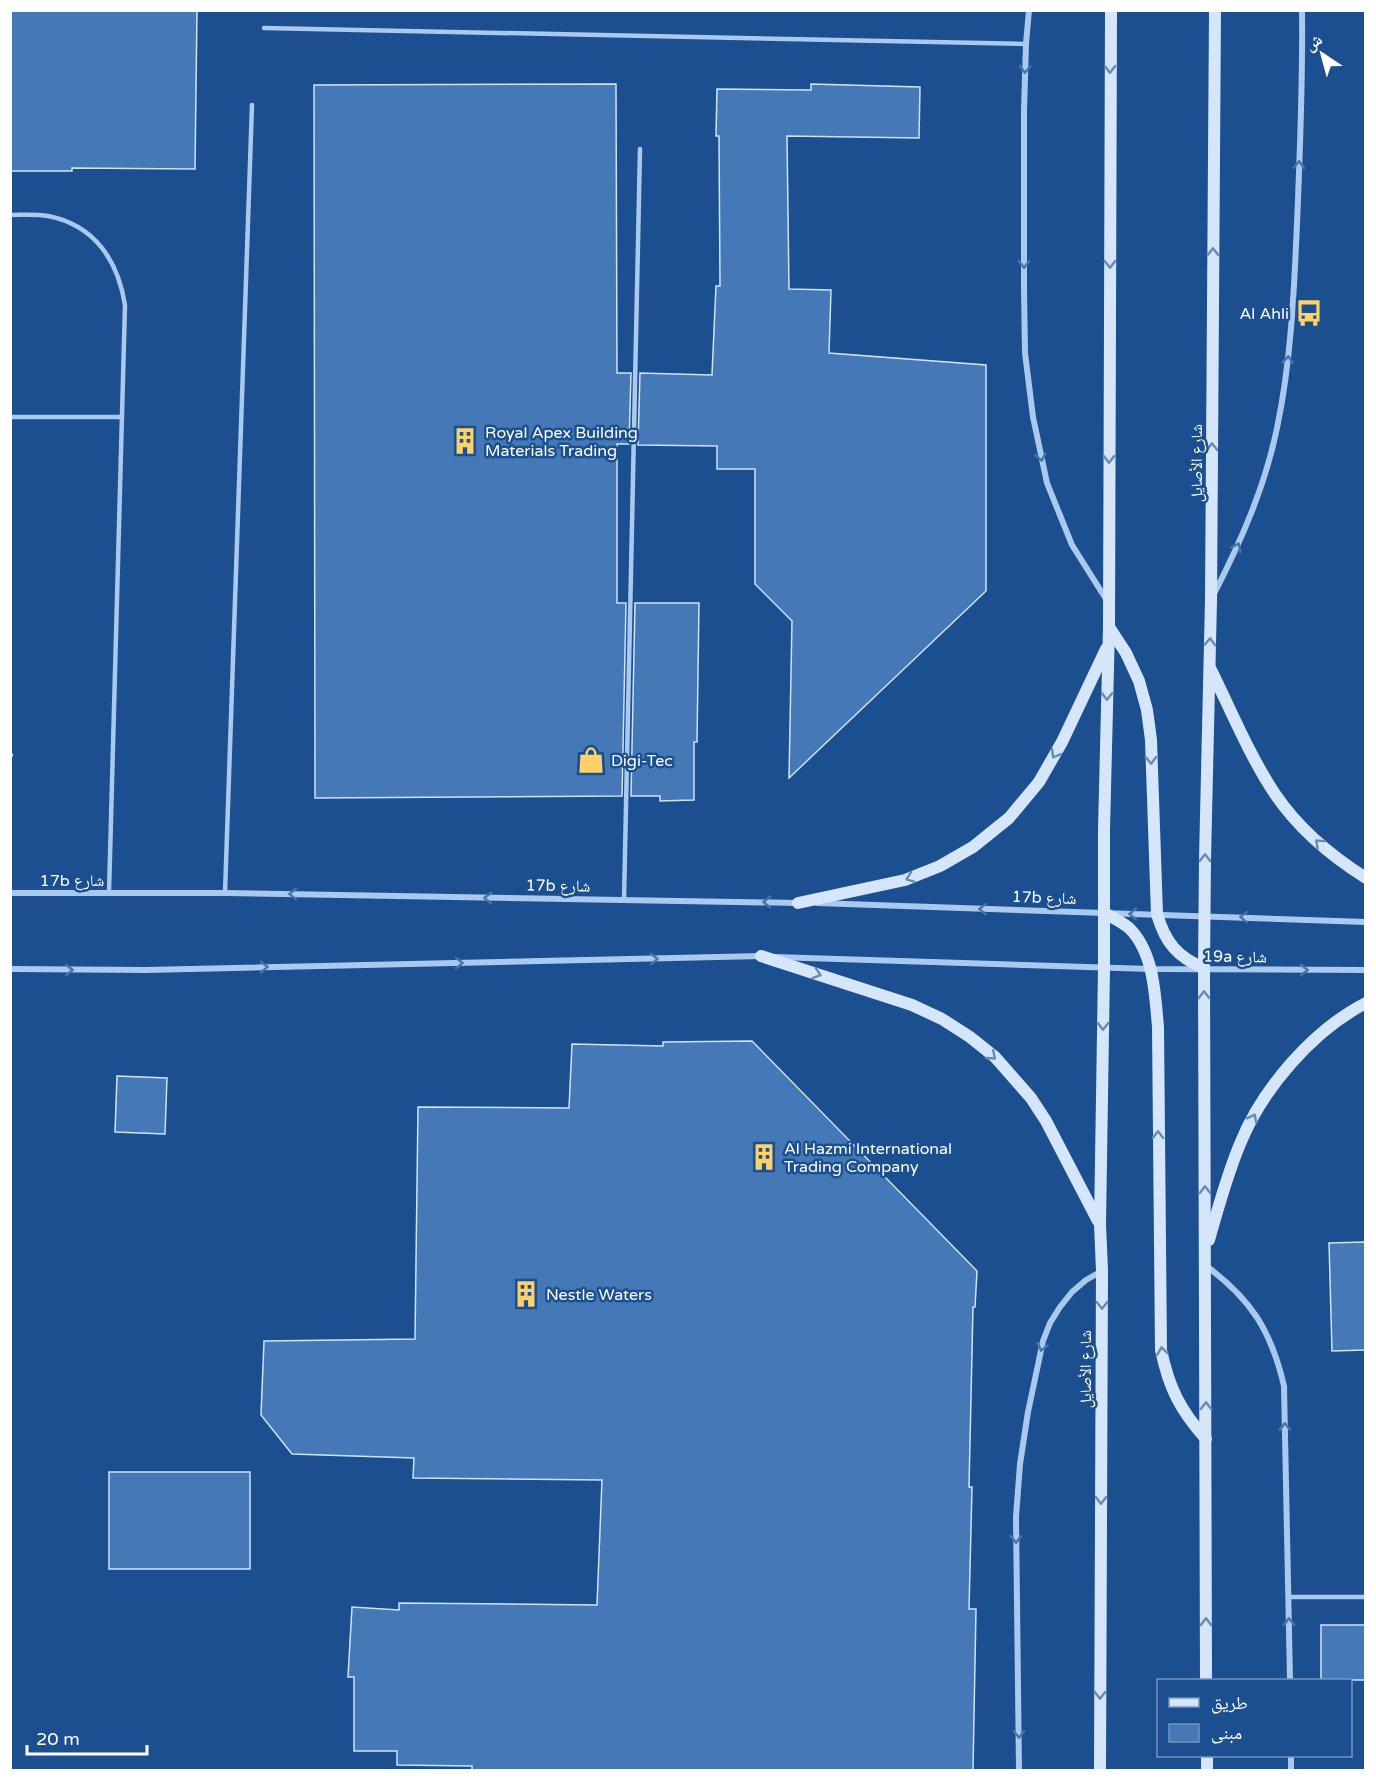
<svg xmlns="http://www.w3.org/2000/svg" width="1376" height="1781" font-family="'Varela Round','Noto Naskh Arabic',sans-serif">
<style>
.building{fill:#4478b7;stroke:#cfe3fa;stroke-width:1.5}
.lines{fill:none;stroke-linecap:round;stroke-linejoin:round}
.service{stroke:#a9c9ee;stroke-width:4.5}
.minor{stroke:#a9c9ee;stroke-width:6}
.secondary{stroke:#d6e6fa;stroke-width:12}
.oneway{stroke:#4674ac}
.oneway2{stroke:#668bba}
.labels{text-anchor:middle;stroke-width:5;stroke-linejoin:round;paint-order:stroke}
.poi-label{font-size:16px;fill:#fff;stroke:#1b4f8f;text-anchor:start}
.street-label{font-size:16px;fill:#fff;stroke:#1b4f8f}
</style>
<rect width="100%" height="100%" fill="#1b4f8f"/>
<!-- building -->
<g class="building">
<path d="M 10,10 L 197,10 L 195,169 L 72,168 L 72,171 L 10,171 Z"/>
<path d="M 616,84 L 617,373 L 631,373 L 629,444 L 617,444 L 617,603 L 626,603 L 622,796 L 315,798 L 314,85 Z"/>
<path d="M 811,84 L 920,87 L 919,138 L 787,136 L 789,289 L 831,290 L 829,353 L 986,365 L 986,591 L 789,778 L 792,621 L 755,584 L 755,469 L 717,469 L 717,446 L 638,445 L 640,373 L 712,375 L 716,286 L 720,286 L 719,136 L 716,136 L 717,89 L 811,90 Z"/>
<path d="M 635,603 L 699,603 L 697,742 L 694,742 L 694,800 L 660,801 L 660,796 L 631,796 Z"/>
<path d="M 752,1041 L 977,1271 L 975,1307 L 973,1307 L 969,1487 L 972,1487 L 969,1609 L 976,1609 L 973,1770 L 472,1770 L 472,1766 L 397,1765 L 397,1751 L 354,1751 L 354,1677 L 348,1677 L 352,1607 L 399,1610 L 399,1603 L 597,1605 L 602,1480 L 413,1478 L 414,1458 L 292,1454 L 261,1415 L 264,1341 L 415,1339 L 418,1107 L 569,1108 L 572,1044 L 663,1046 L 663,1042 Z"/>
<path d="M 117,1076 L 167,1078 L 165,1134 L 115,1132 Z"/>
<path d="M 1365,1242 L 1365,1350 L 1332,1351 L 1329,1243 Z"/>
<rect x="109" y="1472" width="141" height="97"/>
<rect x="1321" y="1625" width="44" height="55"/>
</g>
<g class="lines">
<!-- service -->
<g class="service">
<path d="M 264,28 L 1026,44"/>
<path d="M 10,215 C 23,215 36,214 48,216 C 95,225 118,261 125,305 L 109,893"/>
<path d="M 10,417 L 122,417"/>
<path d="M 10,755 L 11,755"/>
<path d="M 225,893 L 252,105"/>
<path d="M 624,900 L 640,149"/>
<path d="M 1288,1597 L 1366,1597"/>
</g>
<!-- minor -->
<g class="minor">
<path d="M 1029,10 L 1026,44 L 1024,111 L 1024,288 L 1025,353 L 1033,417 L 1047,483 L 1072,545 L 1106,599"/>
<path d="M 1214,594 C 1241,541 1265,487 1277,428 C 1291,362 1294,292 1297,224 C 1300,153 1303,82 1302,10"/>
<path d="M 10,893 L 225,893 L 798,903"/>
<path d="M 817,903 L 1366,922"/>
<path d="M 775,957 L 1150,969 L 1366,970"/>
<path d="M 10,969 L 146,970 L 762,956"/>
<path d="M 1205,1265 C 1251,1299 1271,1330 1284,1386 L 1290,1680"/>
<path d="M 1291,1756 L 1291,1770"/>
<path d="M 1019,1770 L 1016,1517 L 1020,1464 L 1028,1412 L 1043,1341 L 1050,1323 L 1060,1307 L 1072,1292 L 1086,1280 L 1102,1271"/>
</g>
<!-- secondary -->
<g class="secondary">
<path d="M 1109,627 L 1126,653 L 1139,681 L 1147,710 L 1151,740 L 1157,914 C 1165,942 1177,957 1204,968"/>
<path d="M 1210,668 C 1231,710 1249,755 1275,794 C 1298,828 1331,856 1366,878"/>
<path d="M 798,903 L 905,880 L 940,866 L 973,847 L 1009,818 L 1039,782 L 1062,742 L 1106,649"/>
<path d="M 1105,913 C 1113,918 1122,922 1129,928 C 1154,952 1155,995 1158,1027 L 1161,1350 C 1169,1388 1180,1410 1206,1439"/>
<path d="M 761,956 L 912,1005 L 942,1019 L 970,1037 L 995,1057 L 1031,1098 L 1046,1121 L 1098,1221"/>
<path d="M 1209,1240 C 1218,1208 1227,1175 1240,1144 C 1262,1089 1313,1030 1366,1003"/>
<path d="M 1206,1680 L 1204,968 L 1205,859 L 1211,600 L 1215,10"/>
<path d="M 1207,1756 L 1207,1770"/>
<path d="M 1100,1770 L 1102,1270 L 1100,1225 L 1104,968 L 1104,830 L 1109,627 L 1111,10"/>
</g>
</g>
<!-- one-way arrows -->
<defs><path id="oneway-chevron" d="M-2-3.5L2.5 0L-2 3.5" fill="none" stroke-width="1.6" stroke-linecap="round" stroke-linejoin="round" transform="scale(1.5)"/></defs>
<g class="oneway">
<use href="#oneway-chevron" transform="translate(1025 69) rotate(92)"/>
<use href="#oneway-chevron" transform="translate(1299 165) rotate(-87)"/>
<use href="#oneway-chevron" transform="translate(1024 264) rotate(90)"/>
<use href="#oneway-chevron" transform="translate(1288 360) rotate(-86)"/>
<use href="#oneway-chevron" transform="translate(1041 457) rotate(78)"/>
<use href="#oneway-chevron" transform="translate(1237 547) rotate(-65)"/>
<use href="#oneway-chevron" transform="translate(293 894) rotate(-179)"/>
<use href="#oneway-chevron" transform="translate(488 898) rotate(-179)"/>
<use href="#oneway-chevron" transform="translate(767 902) rotate(-179)"/>
<use href="#oneway-chevron" transform="translate(983 909) rotate(-178)"/>
<use href="#oneway-chevron" transform="translate(1133 914) rotate(-179)"/>
<use href="#oneway-chevron" transform="translate(1244 917) rotate(-178)"/>
<use href="#oneway-chevron" transform="translate(654 959) rotate(-1)"/>
<use href="#oneway-chevron" transform="translate(459 963) rotate(-1)"/>
<use href="#oneway-chevron" transform="translate(264 967) rotate(-1)"/>
<use href="#oneway-chevron" transform="translate(69 970)"/>
<use href="#oneway-chevron" transform="translate(1304 970)"/>
<use href="#oneway-chevron" transform="translate(1042 1347) rotate(104)"/>
<use href="#oneway-chevron" transform="translate(1285 1427) rotate(-91)"/>
<use href="#oneway-chevron" transform="translate(1016 1539) rotate(89)"/>
<use href="#oneway-chevron" transform="translate(1289 1622) rotate(-91)"/>
<use href="#oneway-chevron" transform="translate(1019 1734) rotate(89)"/>
</g>
<g class="oneway2">
<use href="#oneway-chevron" transform="translate(1110 69) rotate(90)"/>
<use href="#oneway-chevron" transform="translate(1213 252) rotate(-90)"/>
<use href="#oneway-chevron" transform="translate(1110 264) rotate(90)"/>
<use href="#oneway-chevron" transform="translate(1212 447) rotate(-90)"/>
<use href="#oneway-chevron" transform="translate(1109 459) rotate(90)"/>
<use href="#oneway-chevron" transform="translate(1210 642) rotate(-88)"/>
<use href="#oneway-chevron" transform="translate(1107 696) rotate(91)"/>
<use href="#oneway-chevron" transform="translate(1055 754) rotate(120)"/>
<use href="#oneway-chevron" transform="translate(1151 760) rotate(89)"/>
<use href="#oneway-chevron" transform="translate(1319 843) rotate(-138)"/>
<use href="#oneway-chevron" transform="translate(1205 858) rotate(-89)"/>
<use href="#oneway-chevron" transform="translate(910 878) rotate(160)"/>
<use href="#oneway-chevron" transform="translate(817 974) rotate(18)"/>
<use href="#oneway-chevron" transform="translate(1204 995) rotate(-91)"/>
<use href="#oneway-chevron" transform="translate(1103 1026) rotate(91)"/>
<use href="#oneway-chevron" transform="translate(992 1056) rotate(41)"/>
<use href="#oneway-chevron" transform="translate(1253 1118) rotate(-63)"/>
<use href="#oneway-chevron" transform="translate(1158 1135) rotate(-90)"/>
<use href="#oneway-chevron" transform="translate(1205 1190) rotate(-90)"/>
<use href="#oneway-chevron" transform="translate(1102 1305) rotate(90)"/>
<use href="#oneway-chevron" transform="translate(1162 1351) rotate(-98)"/>
<use href="#oneway-chevron" transform="translate(1206 1406) rotate(-90)"/>
<use href="#oneway-chevron" transform="translate(1101 1500) rotate(90)"/>
<use href="#oneway-chevron" transform="translate(1206 1622) rotate(-90)"/>
<use href="#oneway-chevron" transform="translate(1100 1695) rotate(90)"/>
</g>
<!-- icons -->
<defs>
<symbol id="bus-bare" viewBox="-9 -9 18 18"><path d="M-5-6H5V4H4V6H2V4H-2V6H-4V4H-5ZM-3.5-4V0h7V-4ZM-3.5 1.2v1.5H-2V1.2ZM2 1.2v1.5H3.5V1.2Z" fill="#ffd166" stroke="#1b4f8f" stroke-width="2.5" paint-order="stroke"/></symbol>
<symbol id="building-bare" viewBox="-9 -9 18 18"><path d="M-4-6H4V6H1V3H-1V6H-4ZM-2.5-4.3h1.7v1.8h-1.7ZM.8-4.3h1.7v1.8H.8ZM-2.5-1h1.7V.8h-1.7ZM.8-1h1.7V.8H.8Z" fill="#ffd166" stroke="#1b4f8f" stroke-width="2.5" paint-order="stroke"/></symbol>
<symbol id="shop-bare" viewBox="-9 -9 18 18"><path d="M-5-2.5h2.3a2.7 3.5 0 0 1 5.4 0H5L5.5 6h-11ZM-1.5-2.5h3a1.5 2.3 0 0 0-3 0Z" fill="#ffd166" stroke="#1b4f8f" stroke-width="2.5" paint-order="stroke"/></symbol>
</defs>
<g fill-rule="evenodd">
<use href="#bus-bare" x="1290" y="294" width="38" height="38"/>
<use href="#building-bare" x="446" y="422" width="38" height="38"/>
<use href="#shop-bare" x="572" y="741" width="38" height="38"/>
<use href="#building-bare" x="745" y="1138" width="38" height="38"/>
<use href="#building-bare" x="507" y="1275" width="38" height="38"/>
</g>
<g class="labels">
<!-- poi labels -->
<g class="poi-label">
<text x="1289" y="319" text-anchor="end">Al Ahli</text>
<text x="485" y="438">Royal Apex Building<tspan x="485" dy="18">Materials Trading</tspan></text>
<text x="611" y="766">Digi-Tec</text>
<text x="784" y="1154">Al Hazmi International<tspan x="784" dy="18">Trading Company</tspan></text>
<text x="546" y="1300">Nestle Waters</text>
</g>
<!-- street labels -->
<g class="street-label">
<text transform="translate(1196 463) rotate(-90)" y="6">شارع الأصايل</text>
<text x="72" y="886">17b شارع</text>
<text transform="translate(558 885) rotate(1)" y="6">17b شارع</text>
<text transform="translate(1044 897) rotate(2)" y="6">17b شارع</text>
<text transform="translate(1235 956) rotate(1)" y="6">19a شارع</text>
<text transform="translate(1085 1369) rotate(-90)" y="6">شارع الأصايل</text>
</g>
</g>
<!-- border -->
<rect width="1376" height="1781" fill="none" stroke="#ffffff" stroke-width="24"/>
<!-- legend -->
<rect x="1157" y="1679" width="195" height="78" fill="#1b4f8f" stroke="#7695bc" stroke-width="1.5"/>
<rect x="1169" y="1698" width="30" height="9" fill="#d6e6fa" stroke="#7695bc" stroke-width="1.5"/>
<text x="1211" y="1709" font-size="18" fill="#ffffff">طريق</text>
<rect x="1169" y="1724" width="30" height="18" fill="#4478b7" stroke="#7695bc" stroke-width="1.5"/>
<text x="1211" y="1739" font-size="18" fill="#ffffff">مبنى</text>
<!-- north arrow -->
<g transform="translate(1322 54) rotate(324)" stroke="#1b4f8f" stroke-width="4.5" paint-order="stroke">
<path d="M0-4.5L10 22L0 15L-10 22Z" fill="#ffffff"/>
<text y="-9" font-size="16" font-weight="bold" text-anchor="middle" fill="#ffffff">ش</text>
</g>
<!-- scale -->
<path d="M27 1745v9h120v-9" fill="none" stroke="#ffffff" stroke-width="3"/>
<text x="36" y="1745" font-size="18" fill="#ffffff" stroke="#1b4f8f" stroke-width="4.5" paint-order="stroke">20 m</text>
</svg>
